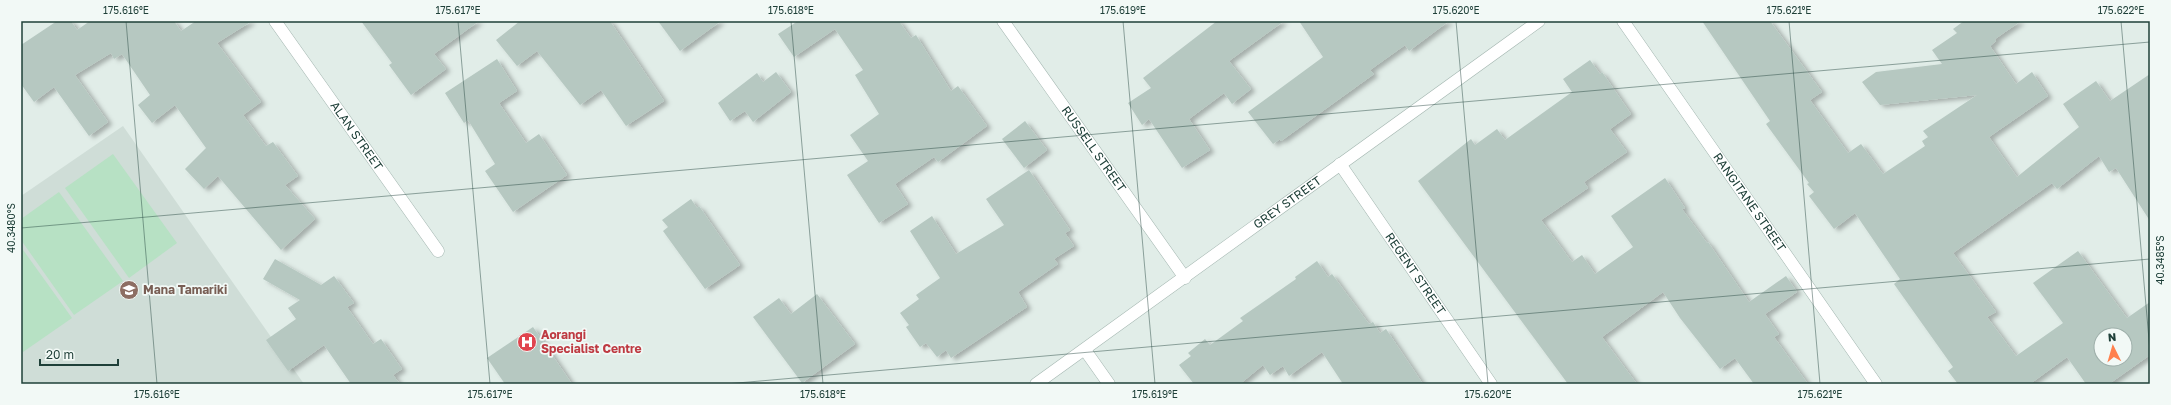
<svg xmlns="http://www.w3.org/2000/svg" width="2171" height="405" font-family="'Golos Text',sans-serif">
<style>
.built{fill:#cfddd7}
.green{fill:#b7e1c4}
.building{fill:#b6c8c1;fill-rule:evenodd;filter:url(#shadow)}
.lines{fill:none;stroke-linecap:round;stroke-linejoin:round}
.minor-casing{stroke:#a3b6b0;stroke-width:13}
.tertiary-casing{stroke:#a3b6b0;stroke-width:13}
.minor{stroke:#fff;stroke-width:12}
.tertiary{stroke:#fff;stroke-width:12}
.ticks{fill:none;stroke:#1f4039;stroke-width:1;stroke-opacity:0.45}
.labels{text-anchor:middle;stroke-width:3.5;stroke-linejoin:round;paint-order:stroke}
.street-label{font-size:12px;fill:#1f4039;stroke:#f2f9f6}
.education-label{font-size:12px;font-weight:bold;fill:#785e54;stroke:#f2f9f6;text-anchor:start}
.health-label{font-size:12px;font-weight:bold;fill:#be3a42;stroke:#f2f9f6;text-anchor:start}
.neatline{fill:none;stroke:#1f4039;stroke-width:1.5}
.ticks-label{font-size:10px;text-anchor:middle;fill:#1f4039}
</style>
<defs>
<filter id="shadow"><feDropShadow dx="4.5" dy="2.5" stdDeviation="2" flood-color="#0004"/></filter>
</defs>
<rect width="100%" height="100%" fill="#e1ede8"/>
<!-- built -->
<path class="built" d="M 123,126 L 304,384 L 21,384 L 21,196 Z"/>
<!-- green -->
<g class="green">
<path d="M 113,154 L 177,243 L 129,278 L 65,188 Z"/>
<path d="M 59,192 L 123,281 L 74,315 L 21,240 L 21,219 Z"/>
<path d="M 21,247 L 72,318 L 23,352 L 21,349 Z"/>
</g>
<!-- building -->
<g class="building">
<path d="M 57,21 L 71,21 L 77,30 L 90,21 L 174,21 L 181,31 L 196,21 L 252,21 L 217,43 L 261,102 L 243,115 L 266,146 L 273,142 L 298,176 L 285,185 L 315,219 L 281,250 L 218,176 L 204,189 L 185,169 L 206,148 L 175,105 L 152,123 L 138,105 L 150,95 L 122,54 L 114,59 L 111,53 L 75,75 L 108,122 L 89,136 L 54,87 L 34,102 L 21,84 L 21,45 Z"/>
<path d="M 361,21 L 479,21 L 434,54 L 446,69 L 411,95 L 389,65 L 392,63 Z"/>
<path d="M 520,21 L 610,21 L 664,101 L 626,126 L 601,90 L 580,105 L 537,51 L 517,66 L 496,40 Z"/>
<path d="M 658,21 L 721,21 L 680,51 Z"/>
<path d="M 798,21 L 899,21 L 911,38 L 916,35 L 951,91 L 958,86 L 987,126 L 938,162 L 934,157 L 895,184 L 908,204 L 879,223 L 847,175 L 868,161 L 850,135 L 879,114 L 855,75 L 863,70 L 835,29 L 794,57 L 778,34 Z"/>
<path d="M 1217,21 L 1284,21 L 1229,61 L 1251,89 L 1232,104 L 1224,93 L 1189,119 L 1210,150 L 1182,168 L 1149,119 L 1142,125 L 1128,103 L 1151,88 L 1143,78 Z"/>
<path d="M 1299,21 L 1449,21 L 1409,51 L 1405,45 L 1370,70 L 1374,74 L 1281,141 L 1280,139 L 1273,144 L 1248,112 L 1323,57 Z"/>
<path d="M 1702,21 L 1770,21 L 1822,92 L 1810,100 L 1848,153 L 1861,144 L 1883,174 L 1925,146 L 1922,141 L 1928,137 L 1923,131 L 1977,95 L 1880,105 L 1862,82 L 1876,72 L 1942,64 L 1932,50 L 1957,33 L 1953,29 L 1964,21 L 2021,21 L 1995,39 L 1996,41 L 1990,46 L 2016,84 L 2032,72 L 2048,96 L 1989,137 L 2017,177 L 2079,127 L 2063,104 L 2096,81 L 2110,101 L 2150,74 L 2150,221 L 2116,168 L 2109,172 L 2099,156 L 2057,189 L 2052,183 L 1953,253 L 1996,312 L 1987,317 L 2016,356 L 2063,323 L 2033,283 L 2078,251 L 2127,318 L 2150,302 L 2150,355 L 2109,384 L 2086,384 L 2067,357 L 2030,384 L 1958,384 L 1948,371 L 1953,367 L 1894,284 L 1900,279 L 1855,213 L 1834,229 L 1809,196 L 1814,192 L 1807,184 L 1809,183 L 1766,124 L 1770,121 ZM 2101,335 L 2125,335 L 2125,359 L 2101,359 Z"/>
<path d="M 497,59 L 517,91 L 499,103 L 526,143 L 539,134 L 567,175 L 513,212 L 485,171 L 495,164 L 468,120 L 464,123 L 445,93 Z"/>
<path d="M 1590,60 L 1600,74 L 1602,72 L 1631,114 L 1610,129 L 1627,152 L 1584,182 L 1588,188 L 1541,220 L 1572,262 L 1582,255 L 1595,274 L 1633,247 L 1611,216 L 1665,178 L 1685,208 L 1682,209 L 1707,243 L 1708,242 L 1749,302 L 1786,276 L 1797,292 L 1765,314 L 1779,334 L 1774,337 L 1808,384 L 1754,384 L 1735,358 L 1720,369 L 1680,318 L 1663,292 L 1602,337 L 1637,384 L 1568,384 L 1418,181 L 1471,139 L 1475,145 L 1497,129 L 1505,140 L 1572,92 L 1563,79 Z"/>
<path d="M 776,72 L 791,92 L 753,122 L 745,111 L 730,121 L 718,103 L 757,73 L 763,82 Z"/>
<path d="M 1025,121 L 1047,150 L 1024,168 L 1002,139 Z"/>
<path d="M 1029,170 L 1070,230 L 1065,233 L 1074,246 L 1054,259 L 1058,264 L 1018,292 L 1027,307 L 951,358 L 946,350 L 937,357 L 926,343 L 920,347 L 906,327 L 909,325 L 900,313 L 919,299 L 916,295 L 940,278 L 910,231 L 932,216 L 956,254 L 1004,225 L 986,199 Z"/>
<path d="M 691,199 L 697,208 L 699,206 L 740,265 L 705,289 L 663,231 L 668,227 L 662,220 Z"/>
<path d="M 275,259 L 321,285 L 334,276 L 354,303 L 347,307 L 373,344 L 381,339 L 402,369 L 393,375 L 400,384 L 351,384 L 324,345 L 288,371 L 266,340 L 296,319 L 288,308 L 300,300 L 263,279 Z"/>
<path d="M 1317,261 L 1328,277 L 1332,274 L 1369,324 L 1373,322 L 1380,333 L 1386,329 L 1423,384 L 1343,384 L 1322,352 L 1289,376 L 1283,366 L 1270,375 L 1263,365 L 1240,384 L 1194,384 L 1179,365 L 1191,356 L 1188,353 L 1205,339 L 1210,345 L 1243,321 L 1240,318 L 1296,279 L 1295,277 Z"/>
<path d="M 817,294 L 855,344 L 802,383 L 753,317 L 779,298 L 791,314 Z"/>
<path d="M 533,327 L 572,384 L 505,384 L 487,358 Z"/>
</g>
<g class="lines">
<defs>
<g id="minor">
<path id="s1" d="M 275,21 L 438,251"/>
<path id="s2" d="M 1003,21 L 1185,278"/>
<path id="s3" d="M 1623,21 L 1876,384"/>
<path id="s4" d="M 1340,164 L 1491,384"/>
<path d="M 1085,350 L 1109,384"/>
</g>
<g id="tertiary">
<path id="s5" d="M 1036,384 L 1539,21"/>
</g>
</defs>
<!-- minor casing -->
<use href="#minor" class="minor-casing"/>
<!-- tertiary casing -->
<use href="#tertiary" class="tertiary-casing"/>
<!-- minor -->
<use href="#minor" class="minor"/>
<!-- tertiary -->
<use href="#tertiary" class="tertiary"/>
</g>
<!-- ticks -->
<path class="ticks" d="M 126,21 L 157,384M 458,21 L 490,384M 791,21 L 823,384M 1123,21 L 1155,384M 1456,21 L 1488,384M 1789,21 L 1820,384M 2121,21 L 2150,351M 21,228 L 2150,42M 726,384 L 2150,259"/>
<!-- icons -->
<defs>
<symbol id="school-disc" viewBox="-11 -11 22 22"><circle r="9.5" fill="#8d6e63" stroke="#f2f9f6"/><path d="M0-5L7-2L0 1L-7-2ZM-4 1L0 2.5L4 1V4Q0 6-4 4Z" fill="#fff"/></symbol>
<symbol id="hospital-disc" viewBox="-11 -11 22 22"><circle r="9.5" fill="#e0444e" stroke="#f2f9f6"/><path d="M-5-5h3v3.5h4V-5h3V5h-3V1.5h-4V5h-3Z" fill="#fff"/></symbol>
</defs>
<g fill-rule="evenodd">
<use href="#school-disc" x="118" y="279" width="22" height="22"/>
<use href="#hospital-disc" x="516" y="331" width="22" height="22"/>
</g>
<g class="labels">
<!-- street labels -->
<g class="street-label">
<text dy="4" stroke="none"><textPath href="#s1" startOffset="141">ALAN STREET</textPath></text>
<text dy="4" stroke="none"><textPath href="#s2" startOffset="157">RUSSELL STREET</textPath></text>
<text dy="4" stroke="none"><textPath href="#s3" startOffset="221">RANGITANE STREET</textPath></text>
<text dy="4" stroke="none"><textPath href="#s5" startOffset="310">GREY STREET</textPath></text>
<text dy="4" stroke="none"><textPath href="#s4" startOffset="133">REGENT STREET</textPath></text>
</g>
<!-- education labels -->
<g class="education-label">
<text x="143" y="294">Mana Tamariki</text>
</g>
<!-- health labels -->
<g class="health-label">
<text x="541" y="339">Aorangi<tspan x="541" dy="14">Specialist Centre</tspan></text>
</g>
</g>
<!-- border -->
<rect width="2171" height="405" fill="none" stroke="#f2f9f6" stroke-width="44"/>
<!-- north arrow -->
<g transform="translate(2113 347) rotate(355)"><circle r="19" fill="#f2f9f6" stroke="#9eafaa"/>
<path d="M0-3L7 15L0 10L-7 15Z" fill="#ff804d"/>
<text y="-6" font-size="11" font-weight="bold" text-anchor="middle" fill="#1f4039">N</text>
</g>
<!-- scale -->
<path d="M40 359v6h78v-6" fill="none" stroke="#1f4039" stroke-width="2"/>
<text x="46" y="359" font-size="12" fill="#1f4039" stroke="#f2f9f6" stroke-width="3" paint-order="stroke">20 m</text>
<rect x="22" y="22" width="2127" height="361" class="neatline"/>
<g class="ticks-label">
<text x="126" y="14">175.616°E</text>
<text x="458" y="14">175.617°E</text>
<text x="791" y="14">175.618°E</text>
<text x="1123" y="14">175.619°E</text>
<text x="1456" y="14">175.620°E</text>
<text x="1789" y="14">175.621°E</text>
<text x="2121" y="14">175.622°E</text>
<text transform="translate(11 228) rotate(-90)" y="4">40.3480°S</text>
<text transform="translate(2160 260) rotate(-90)" y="4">40.3485°S</text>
<text x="157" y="398">175.616°E</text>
<text x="490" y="398">175.617°E</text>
<text x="823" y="398">175.618°E</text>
<text x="1155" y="398">175.619°E</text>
<text x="1488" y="398">175.620°E</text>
<text x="1820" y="398">175.621°E</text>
</g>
</svg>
